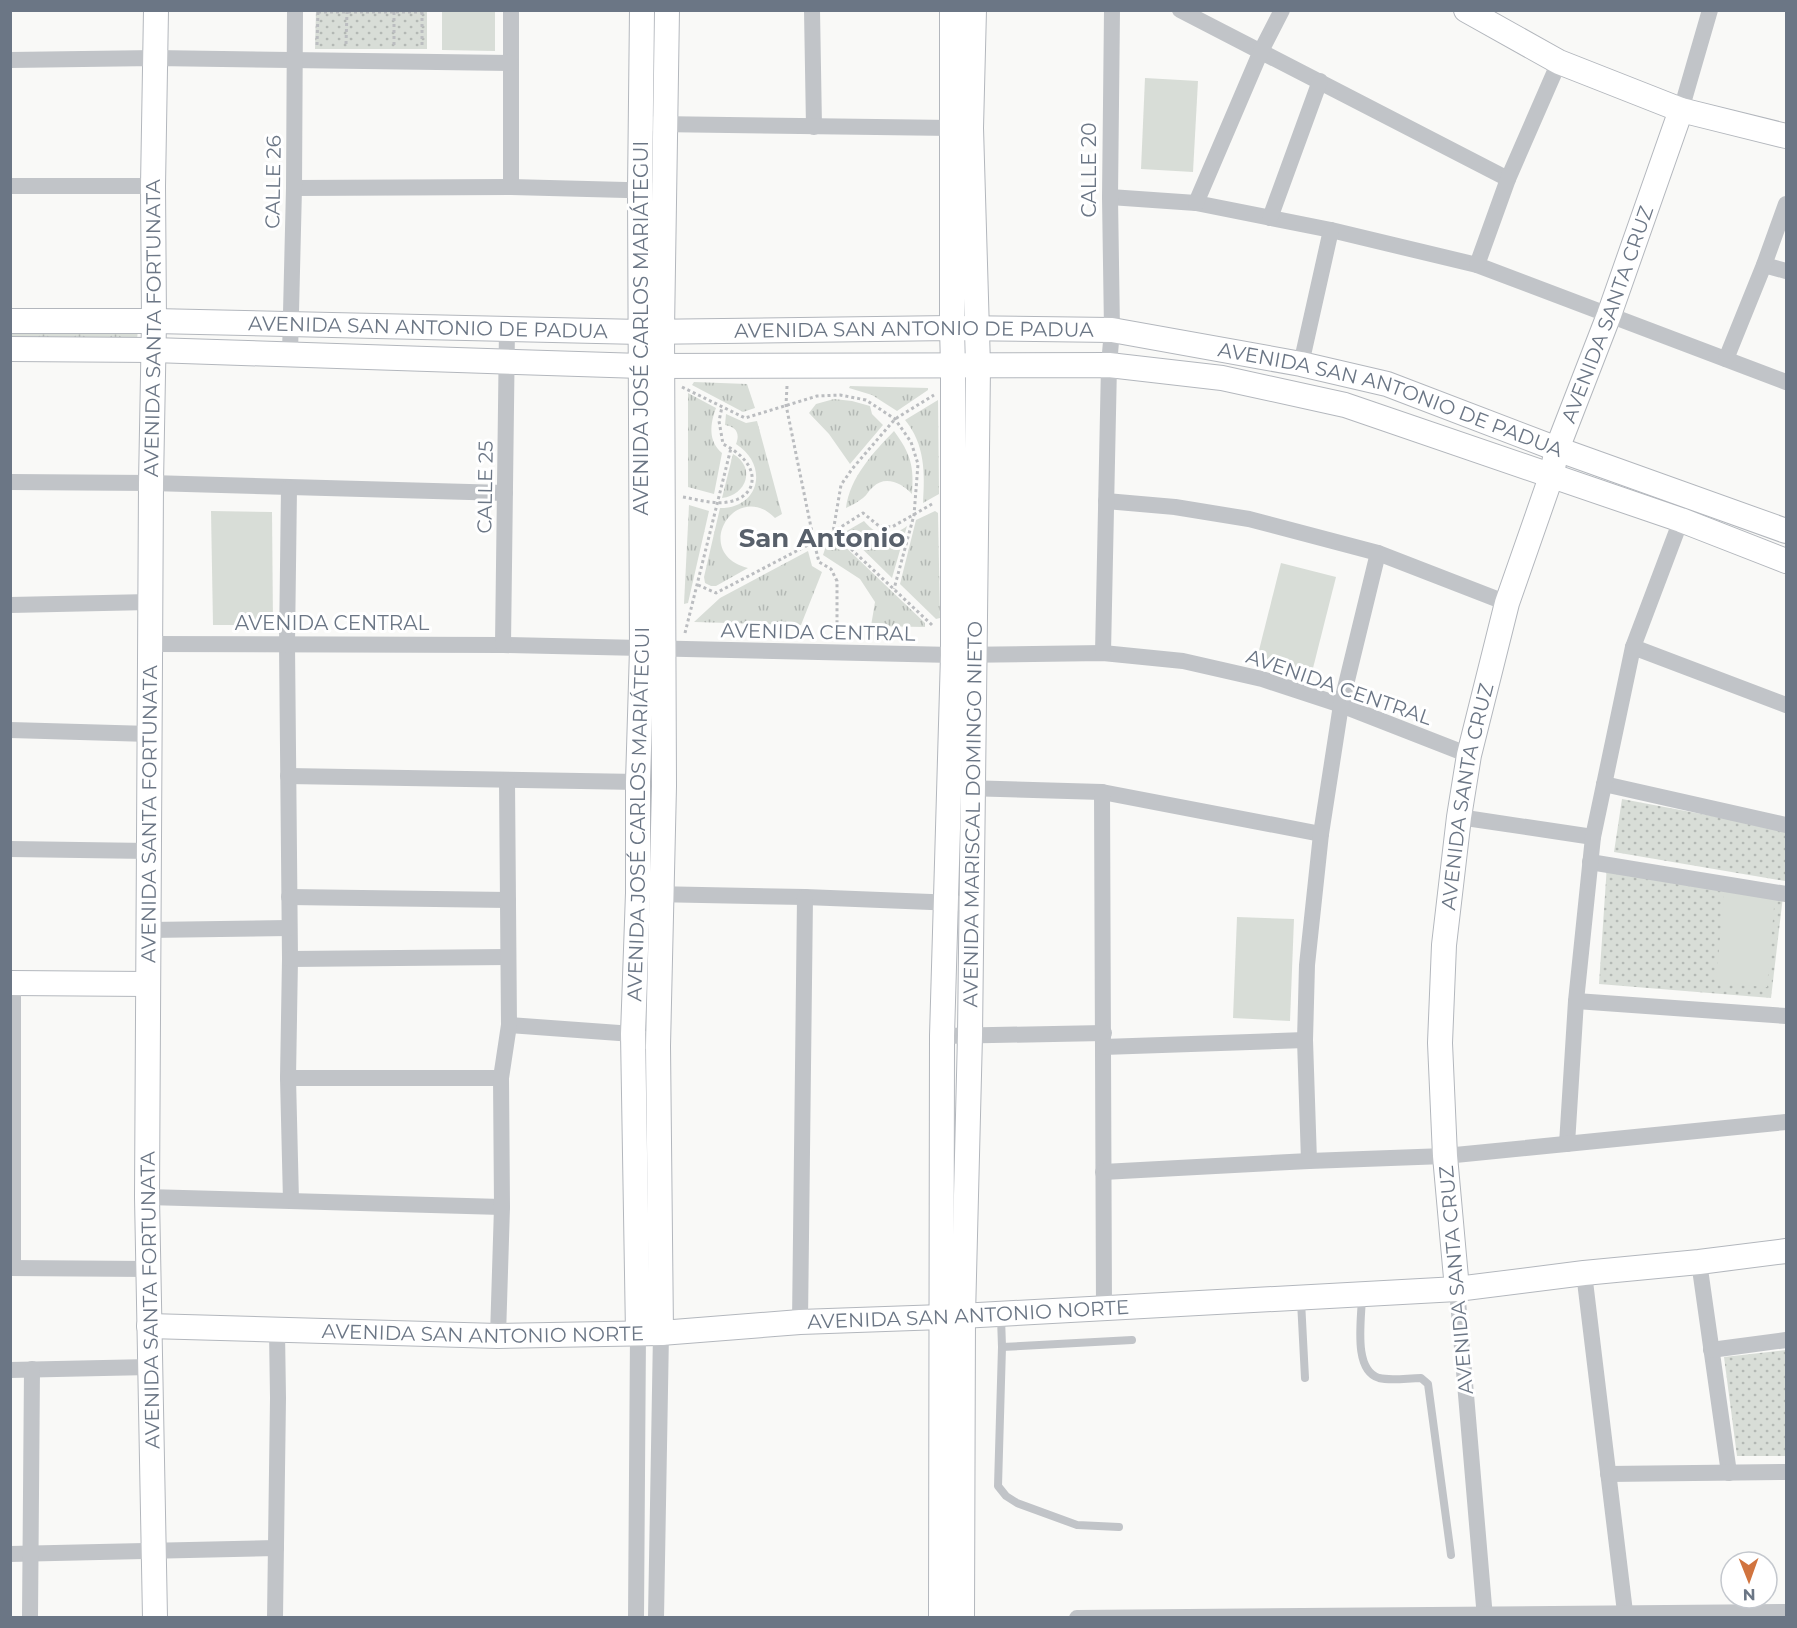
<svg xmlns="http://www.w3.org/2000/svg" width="1797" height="1628" font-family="Montserrat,sans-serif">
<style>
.grass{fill:url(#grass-tufts)}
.park{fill:url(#park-dots)}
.pitch{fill:#d8ddd7}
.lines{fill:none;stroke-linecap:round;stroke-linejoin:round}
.secondary-casing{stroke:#b3b7bd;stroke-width:26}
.path{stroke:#bbbdc0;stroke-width:3;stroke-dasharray:3 3;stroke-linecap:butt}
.lane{stroke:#c1c4c8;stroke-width:8}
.street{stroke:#c1c4c8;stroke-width:16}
.secondary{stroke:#fff;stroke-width:24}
.labels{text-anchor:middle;stroke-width:6;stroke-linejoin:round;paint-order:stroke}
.street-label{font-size:20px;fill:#6b7685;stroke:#fff}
.district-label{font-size:26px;font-weight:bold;fill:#58606b;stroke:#fff}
</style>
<defs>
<pattern id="grass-tufts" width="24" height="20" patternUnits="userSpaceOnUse" patternTransform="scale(1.5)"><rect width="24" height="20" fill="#d8ddd7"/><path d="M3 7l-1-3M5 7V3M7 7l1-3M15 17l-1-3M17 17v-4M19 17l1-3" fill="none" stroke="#b3b8b4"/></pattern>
<pattern id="park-dots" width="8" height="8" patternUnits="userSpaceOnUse" patternTransform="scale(1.5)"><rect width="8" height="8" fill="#d8ddd7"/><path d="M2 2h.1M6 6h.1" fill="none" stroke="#b3b8b4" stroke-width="1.8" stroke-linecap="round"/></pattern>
</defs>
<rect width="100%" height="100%" fill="#f9f9f7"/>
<!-- grass -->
<g class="grass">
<path d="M 11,326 L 138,329 L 137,340 L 11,338 Z"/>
<path d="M 694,382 L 747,384 L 755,408 L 743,412 L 692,385 Z"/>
<path d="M 850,386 L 928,388 L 928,390 L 897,411 L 872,395 L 849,388 Z"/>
<path d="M 688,393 L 716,408 C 710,424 708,441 722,453 L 714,494 L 688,487 Z"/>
<path d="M 834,399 L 852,401 L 870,406 L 872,414 L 883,425 L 850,464 L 829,434 L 809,413 L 816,404 Z"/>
<path d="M 938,400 L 939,494 L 923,503 C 925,473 925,444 905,420 Z"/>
<path d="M 726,414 L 746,423 L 757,421 L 782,514 L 775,518 C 736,478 690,553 748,568 L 716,586 L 711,586 L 705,583 L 704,577 L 720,508 C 760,508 769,465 736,444 C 740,434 737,427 725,425 Z"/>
<path d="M 894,431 C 911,454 914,466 912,494 C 902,483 885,475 873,487 C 869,490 867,495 863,498 C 858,502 852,505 846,508 C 850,477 873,453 894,431 Z"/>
<path d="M 733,454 C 756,467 747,495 722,498 Z"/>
<path d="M 689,505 L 709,511 L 688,603 L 684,604 Z"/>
<path d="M 935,511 L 938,513 L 940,618 L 936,619 L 900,584 L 916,520 Z"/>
<path d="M 864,521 C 877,537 891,538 907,526 L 892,578 L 845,532 Z"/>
<path d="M 835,537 L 925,623 L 925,627 L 871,626 L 875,602 L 860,579 L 823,555 L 827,543 Z"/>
<path d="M 808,551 L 812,566 L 822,572 L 801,625 L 694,622 L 720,598 Z"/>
</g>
<!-- park -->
<g class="park">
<path d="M 316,11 L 427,11 L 427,49 L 315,49 Z"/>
<path d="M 1622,799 L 1786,830 L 1785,881 L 1614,852 Z"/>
<path d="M 1607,865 L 1783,896 L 1771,998 L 1599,984 Z"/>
<path d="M 1786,1350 L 1786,1456 L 1737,1456 L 1724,1357 Z"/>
</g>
<!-- pitch -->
<g class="pitch">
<path d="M 442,11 L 495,11 L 495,51 L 442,50 Z"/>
<path d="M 1145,78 L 1198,81 L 1193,172 L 1141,169 Z"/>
<path d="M 211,511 L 272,512 L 273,625 L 213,625 Z"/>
<path d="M 1281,563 L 1336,577 L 1311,676 L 1256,662 Z"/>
<path d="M 1724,892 L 1775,896 L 1767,987 L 1716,983 Z"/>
<path d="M 1237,917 L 1294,919 L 1290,1021 L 1233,1018 Z"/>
</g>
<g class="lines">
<defs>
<g id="secondary">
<path d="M 1466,10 L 1559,62 L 1681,110 L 1786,136"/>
<path id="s1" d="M 10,321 L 154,321 L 641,332 L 952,328 L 1112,330 L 1301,364 L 1387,384 L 1557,449 L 1786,531"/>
<path d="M 10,349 L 153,350 L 641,366 L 1109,365 L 1222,378 L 1345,405 L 1681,520 L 1786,561"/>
<path d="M 10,983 L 148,984"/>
<path id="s2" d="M 1457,1289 L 1445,1156 L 1440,1043 L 1444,945 L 1459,817 L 1469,755 L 1507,603 L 1551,477 L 1557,449 L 1609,315 L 1681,110"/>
<path id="s3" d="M 149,1326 L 498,1336 L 661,1333 L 800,1322 L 942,1317 L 1457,1289 L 1584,1273 L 1699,1262 L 1786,1251"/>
<path id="s4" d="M 638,1333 L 633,1034 L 638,893 L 638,782 L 642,649 L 640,191 L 642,10"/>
<path d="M 661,1333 L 658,1046 L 664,786 L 662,330 L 667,10"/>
<path id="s5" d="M 155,1618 L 147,1197 L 151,483 L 154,321 L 153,186 L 156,10"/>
<path d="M 941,1618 L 942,1036 L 953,655 L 953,366 L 952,328 L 952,10"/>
<path id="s6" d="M 962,1618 L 963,1316 L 970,1035 L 978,366 L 971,128 L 974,10"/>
</g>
</defs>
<!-- secondary casing -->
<use href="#secondary" class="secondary-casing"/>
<!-- path -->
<g class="path">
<path d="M 318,12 L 422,12"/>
<path d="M 346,44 L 347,11"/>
<path d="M 317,45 L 318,10"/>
<path d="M 394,45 L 394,12"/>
<path d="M 422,45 L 422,10"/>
<path d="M 787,386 L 786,405 L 814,542 L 819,562 L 831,569 L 837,581 L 837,636"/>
<path d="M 682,387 L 745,418 L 817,396 L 840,395 L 866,400 L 895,419 L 911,442 L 918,464 L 914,515 L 894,589"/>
<path d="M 683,497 C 701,500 720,507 738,499 C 743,497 749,492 751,486 C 757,467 739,452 723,444 L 719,421 L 722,407"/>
<path d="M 698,585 L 716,593 L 833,532 L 863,513 L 879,526 L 892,527 L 932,504"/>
<path d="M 932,625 L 833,532 L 841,485 L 852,469 L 895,419 L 934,395"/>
<path d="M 685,633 L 731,448"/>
</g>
<!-- lane -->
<g class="lane">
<path d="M 1362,1295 C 1362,1317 1352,1370 1379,1378 C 1391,1381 1408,1378 1421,1378 L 1428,1384 L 1451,1555"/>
<path d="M 1301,1301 L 1305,1378"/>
<path d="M 1001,1317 L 1002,1347 L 998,1486 L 1006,1496 L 1017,1503 L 1077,1525 L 1119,1527"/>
<path d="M 1002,1347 L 1132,1340"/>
</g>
<!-- street -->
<g class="street">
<path d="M 511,10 L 511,187"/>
<path d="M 812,10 L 814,127"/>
<path d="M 1180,10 L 1508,179"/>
<path d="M 10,60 L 155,58 L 511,63"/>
<path d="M 1681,110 L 1710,10"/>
<path d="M 656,124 L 952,128"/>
<path d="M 10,186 L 153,186"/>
<path d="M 294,188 L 511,187 L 664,191"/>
<path d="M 1110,197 L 1196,203 L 1331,230 L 1477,265 L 1786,382"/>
<path d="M 1196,203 L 1261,51 L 1282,10"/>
<path d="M 1270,218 L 1320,81"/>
<path d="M 1477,265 L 1508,179 L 1559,62"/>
<path d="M 1764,265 L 1786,271"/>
<path d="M 290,354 L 294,188 L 295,10"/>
<path d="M 1726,359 L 1764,265 L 1786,204"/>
<path d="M 1301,364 L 1331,230"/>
<path d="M 10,482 L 151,483 L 505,493"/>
<path d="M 289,488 L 287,644 L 290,959 L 288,1078 L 291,1201"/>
<path d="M 1106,501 L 1175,507 L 1249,519 L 1378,553 L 1507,603"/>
<path d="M 10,605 L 150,602"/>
<path d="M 150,644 L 503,645 L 953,655 L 1103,653 L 1183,661 L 1262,679 L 1341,705 L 1469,755"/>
<path d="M 503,645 L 507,328"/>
<path d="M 1633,647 L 1786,705"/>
<path d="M 1103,653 L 1109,365 L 1112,330 L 1110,197 L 1112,10"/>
<path d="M 10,730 L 150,734"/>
<path d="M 288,776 L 638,782"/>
<path d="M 1604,784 L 1786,825"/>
<path d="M 964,788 L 1102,792 L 1321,834"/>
<path d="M 1102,792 L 1104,1309"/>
<path d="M 1459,817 L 1593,837"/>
<path d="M 10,849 L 149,851"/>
<path d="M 1590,862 L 1786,894"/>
<path d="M 652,894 L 805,897 L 956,903"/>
<path d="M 289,897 L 508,900"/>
<path d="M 149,930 L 289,928"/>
<path d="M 290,959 L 508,957"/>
<path d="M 1576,1001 L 1786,1016"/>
<path d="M 509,1025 L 633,1034 L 658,1046"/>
<path d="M 942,1036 L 1104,1033"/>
<path d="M 1103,1047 L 1305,1040"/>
<path d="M 288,1078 L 501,1078"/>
<path d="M 1567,1144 L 1576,1001 L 1593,837 L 1633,647 L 1681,520"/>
<path d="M 1309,1161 L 1305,1040 L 1307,965 L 1321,834 L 1341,705 L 1378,553"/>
<path d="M 1103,1172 L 1309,1161 L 1445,1156 L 1786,1122"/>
<path d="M 147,1197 L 502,1207"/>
<path d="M 1699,1262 L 1729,1473"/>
<path d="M 10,1268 L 148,1269"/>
<path d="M 13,1268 L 13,983"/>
<path d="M 1584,1273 L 1625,1612"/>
<path d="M 1457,1289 L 1485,1618"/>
<path d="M 800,1322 L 805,897"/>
<path d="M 498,1336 L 502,1207 L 501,1078 L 509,1025 L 507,781"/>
<path d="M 1711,1350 L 1786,1340"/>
<path d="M 10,1370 L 150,1367"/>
<path d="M 1608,1474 L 1786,1472"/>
<path d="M 10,1554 L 276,1548"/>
<path d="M 30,1618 L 32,1369"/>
<path d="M 275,1618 L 278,1398 L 277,1331"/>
<path d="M 636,1618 L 638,1333"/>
<path d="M 656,1618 L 661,1333"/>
<path d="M 1077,1618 L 1786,1612"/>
</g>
<!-- secondary -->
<use href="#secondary" class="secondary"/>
</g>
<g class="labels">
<!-- street labels -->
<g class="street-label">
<text transform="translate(1089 170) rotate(-90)" y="7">CALLE 20</text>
<text transform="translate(273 182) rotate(-89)" y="7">CALLE 26</text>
<text dy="7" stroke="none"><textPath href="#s2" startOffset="999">AVENIDA SANTA CRUZ</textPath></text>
<text dy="7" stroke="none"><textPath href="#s1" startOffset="418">AVENIDA SAN ANTONIO DE PADUA</textPath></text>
<text dy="7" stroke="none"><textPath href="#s5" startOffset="1290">AVENIDA SANTA FORTUNATA</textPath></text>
<text transform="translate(641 328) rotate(-90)" y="7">AVENIDA JOSÉ CARLOS MARIÁTEGUI</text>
<text dy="7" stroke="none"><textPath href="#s1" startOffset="904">AVENIDA SAN ANTONIO DE PADUA</textPath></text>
<text dy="7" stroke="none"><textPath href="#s1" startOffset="1390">AVENIDA SAN ANTONIO DE PADUA</textPath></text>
<text transform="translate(485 487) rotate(-89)" y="7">CALLE 25</text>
<text x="332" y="630">AVENIDA CENTRAL</text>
<text transform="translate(818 632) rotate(1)" y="7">AVENIDA CENTRAL</text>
<text transform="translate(1339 687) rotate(19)" y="7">AVENIDA CENTRAL</text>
<text dy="7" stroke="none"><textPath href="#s2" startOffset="495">AVENIDA SANTA CRUZ</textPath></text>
<text dy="7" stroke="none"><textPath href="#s5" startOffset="804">AVENIDA SANTA FORTUNATA</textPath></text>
<text dy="7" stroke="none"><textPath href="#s4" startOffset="519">AVENIDA JOSÉ CARLOS MARIÁTEGUI</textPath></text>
<text dy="7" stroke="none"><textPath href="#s6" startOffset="804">AVENIDA MARISCAL DOMINGO NIETO</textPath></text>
<text transform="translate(1456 1280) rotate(-95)" y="7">AVENIDA SANTA CRUZ</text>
<text transform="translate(150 1300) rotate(-91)" y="7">AVENIDA SANTA FORTUNATA</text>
<text dy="7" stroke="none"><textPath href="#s3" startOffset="820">AVENIDA SAN ANTONIO NORTE</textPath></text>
<text dy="7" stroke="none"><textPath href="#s3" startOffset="334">AVENIDA SAN ANTONIO NORTE</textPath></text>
</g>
<!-- district labels -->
<g class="district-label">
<text x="822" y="547">San Antonio</text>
</g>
</g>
<!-- border -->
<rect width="1797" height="1628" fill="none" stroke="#6b7685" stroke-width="24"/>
<!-- north arrow -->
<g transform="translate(1749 1580) rotate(179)"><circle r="28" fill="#ffffff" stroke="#c4c8ce" stroke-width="1.5"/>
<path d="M0-4.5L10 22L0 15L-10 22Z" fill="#d1743f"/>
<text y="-9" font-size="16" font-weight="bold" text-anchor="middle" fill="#6b7685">N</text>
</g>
</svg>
